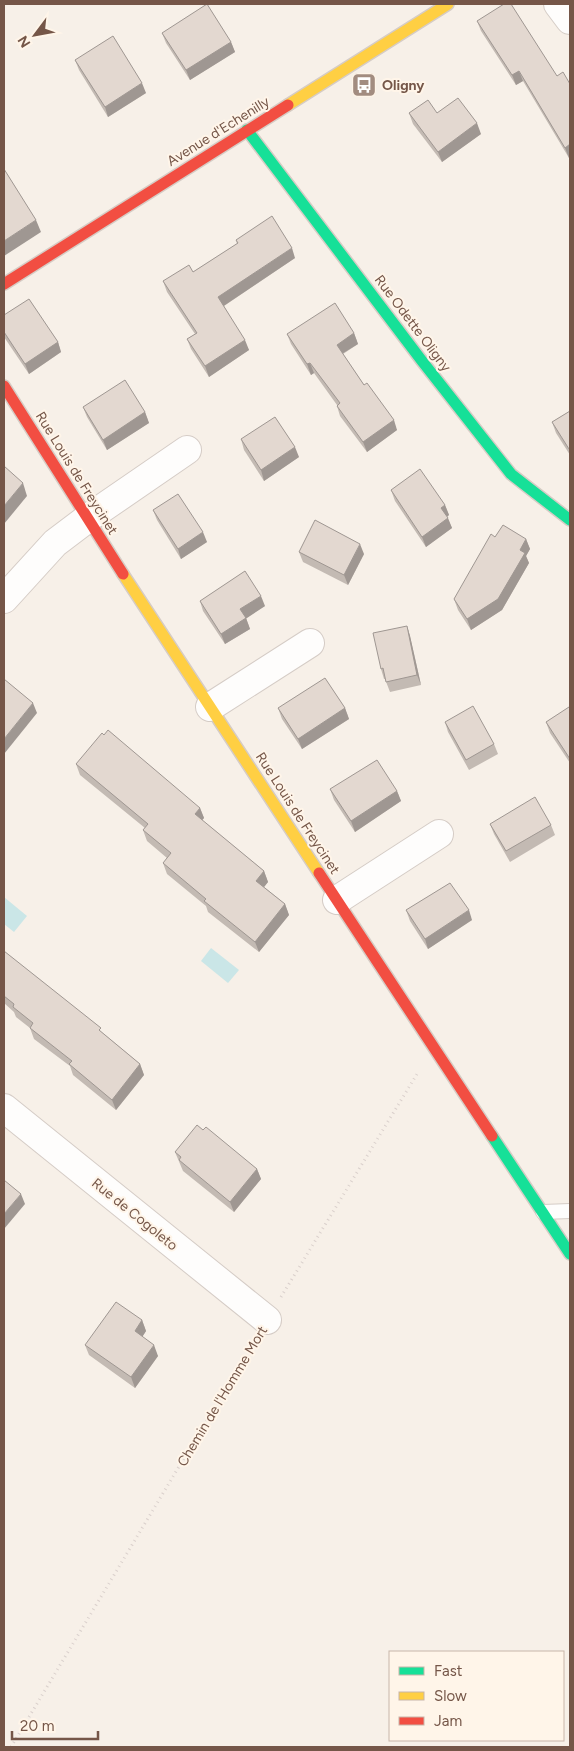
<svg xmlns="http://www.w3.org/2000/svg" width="574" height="1751" font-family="Figtree,sans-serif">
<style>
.water{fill:#cae6e7}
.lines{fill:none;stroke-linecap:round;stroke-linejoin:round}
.lane-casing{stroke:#d5ccc6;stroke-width:16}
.street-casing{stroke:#d5ccc6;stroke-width:30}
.fast-casing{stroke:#d6ccc5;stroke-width:14}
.slow-casing{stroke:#d6ccc5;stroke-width:14}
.jam-casing{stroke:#d6ccc5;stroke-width:14}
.path{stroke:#dad0cc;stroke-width:3;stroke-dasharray:1 4;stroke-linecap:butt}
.lane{stroke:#fefdfc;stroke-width:14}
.street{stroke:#fefdfc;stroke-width:28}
.fast{stroke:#16e098;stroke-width:11}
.slow{stroke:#ffcf43;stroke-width:11}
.jam{stroke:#f24e42;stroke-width:11}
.wall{fill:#c3bab3}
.shaded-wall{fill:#9f9792}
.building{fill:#e3d8d0;stroke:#9f9792}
.labels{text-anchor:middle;stroke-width:4;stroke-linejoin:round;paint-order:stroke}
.poi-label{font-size:14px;font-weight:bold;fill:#755648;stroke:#fff5e9;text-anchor:start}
.street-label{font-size:14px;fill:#755648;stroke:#fff5e9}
</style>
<rect width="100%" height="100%" fill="#f7f0e8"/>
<!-- water -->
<g class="water">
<path d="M 4,897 L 27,916 L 14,932 L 4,924 Z"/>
<path d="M 211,948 L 239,970 L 228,983 L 201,961 Z"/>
</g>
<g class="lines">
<defs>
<path id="lane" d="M 543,1212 L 570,1211"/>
<g id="street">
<path d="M 558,4 L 570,20"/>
<path d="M 4,599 L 55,543 L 88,518 L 187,450"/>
<path d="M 210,707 L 310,643"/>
<path d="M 337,900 L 439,834"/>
<path d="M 4,1108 L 267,1320"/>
</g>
<g id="fast">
<path d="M 247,130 L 422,361 L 511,474 L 570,520"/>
<path d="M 492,1136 L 570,1254"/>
</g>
<g id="slow">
<path d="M 288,105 L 448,4"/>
<path d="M 123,574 L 319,873"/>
</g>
<g id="jam">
<path d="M 4,284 L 288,105"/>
<path d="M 4,386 L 123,574"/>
<path d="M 319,873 L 492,1136"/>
</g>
</defs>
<!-- lane casing -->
<use href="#lane" class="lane-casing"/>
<!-- street casing -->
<use href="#street" class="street-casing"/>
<!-- fast casing -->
<use href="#fast" class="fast-casing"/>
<!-- slow casing -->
<use href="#slow" class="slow-casing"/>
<!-- jam casing -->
<use href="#jam" class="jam-casing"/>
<!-- path -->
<g class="path">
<path d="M 281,1297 L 417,1074"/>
<path d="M 11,1747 L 253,1343"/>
</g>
<!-- lane -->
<use href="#lane" class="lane"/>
<!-- street -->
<use href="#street" class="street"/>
<!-- fast -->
<use href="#fast" class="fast"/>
<!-- slow -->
<use href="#slow" class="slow"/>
<!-- jam -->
<use href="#jam" class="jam"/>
</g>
<!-- wall -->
<g class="wall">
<path d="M 477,21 L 557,76 L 570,84 L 570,157 L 569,158 L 523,81 L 516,85 L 481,31 Z"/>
<path d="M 162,33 L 231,42 L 235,52 L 190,80 L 166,43 Z"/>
<path d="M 75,60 L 146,93 L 108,117 L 79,70 Z"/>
<path d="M 409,113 L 437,113 L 481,134 L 442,162 L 413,124 Z"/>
<path d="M 236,240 L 295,258 L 224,306 L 249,350 L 209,377 L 191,349 L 187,339 L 195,334 L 167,292 L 163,281 L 193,272 L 237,244 Z"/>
<path d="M 4,315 L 58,342 L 61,352 L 29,374 L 4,337 Z"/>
<path d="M 354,333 L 358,344 L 343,354 L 364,385 L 397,430 L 367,452 L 340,416 L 337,406 L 337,405 L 314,373 L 311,375 L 291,344 L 287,334 Z"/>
<path d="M 83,407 L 145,412 L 149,423 L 107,450 L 87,417 Z"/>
<path d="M 570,411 L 570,455 L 556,433 L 552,422 Z"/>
<path d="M 241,439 L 299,457 L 264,481 L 244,450 Z"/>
<path d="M 391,490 L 445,505 L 449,515 L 447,517 L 452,528 L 426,547 L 395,501 Z"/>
<path d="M 153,510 L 207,542 L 181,559 L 157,520 Z"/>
<path d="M 495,537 L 526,539 L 530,549 L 526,556 L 529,563 L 502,610 L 471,630 L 458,610 L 454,599 Z"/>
<path d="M 299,552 L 364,554 L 348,585 L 303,562 Z"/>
<path d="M 200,601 L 265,606 L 246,618 L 250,629 L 225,644 L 203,611 Z"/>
<path d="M 407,626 L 410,636 L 421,685 L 390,692 L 385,679 L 384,679 L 381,669 Z"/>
<path d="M 278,708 L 345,708 L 349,719 L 302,749 L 282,719 Z"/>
<path d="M 570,708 L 570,763 L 550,733 L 546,722 Z"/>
<path d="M 445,722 L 494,744 L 498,754 L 469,770 L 448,732 Z"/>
<path d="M 76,764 L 200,808 L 204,818 L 202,820 L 264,871 L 268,882 L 264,887 L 285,904 L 289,915 L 259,952 L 208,912 L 206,906 L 167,874 L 163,863 L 167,858 L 147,841 L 143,830 L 145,828 L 80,775 Z"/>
<path d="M 330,789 L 397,791 L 401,801 L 355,832 L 334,800 Z"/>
<path d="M 490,824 L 551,825 L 555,835 L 510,862 L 494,834 Z"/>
<path d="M 406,910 L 472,920 L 428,949 L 410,921 Z"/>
<path d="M 4,951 L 140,1064 L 144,1075 L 116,1110 L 73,1075 L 70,1066 L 34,1039 L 30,1028 L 16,1017 L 14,1012 L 4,1003 Z"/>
<path d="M 203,1130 L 257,1169 L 261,1179 L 234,1212 L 183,1171 L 175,1152 Z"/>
<path d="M 142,1320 L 146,1331 L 142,1337 L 158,1356 L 135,1388 L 89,1355 L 85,1345 Z"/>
</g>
<!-- shaded-wall -->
<g class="shaded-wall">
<path d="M 231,42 L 235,52 L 190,80 L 186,70 Z"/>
<path d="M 519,71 L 523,81 L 516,85 L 512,75 Z"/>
<path d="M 142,83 L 146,93 L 108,117 L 105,107 Z"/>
<path d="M 477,123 L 481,134 L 442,162 L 438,152 Z"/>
<path d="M 570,144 L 570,157 L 569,158 L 565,148 Z"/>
<path d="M 36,220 L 41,232 L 4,256 L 4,241 Z"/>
<path d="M 292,248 L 295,258 L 222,307 L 218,297 Z"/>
<path d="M 354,333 L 358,344 L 340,355 L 337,345 Z"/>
<path d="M 245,340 L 249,350 L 209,377 L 205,366 Z"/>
<path d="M 58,342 L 61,352 L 29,374 L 25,364 Z"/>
<path d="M 310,363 L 314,373 L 311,375 L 307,364 Z"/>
<path d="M 145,412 L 149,423 L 107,450 L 103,440 Z"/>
<path d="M 394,420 L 397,430 L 367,452 L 363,442 Z"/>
<path d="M 295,447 L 299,457 L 264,481 L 261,470 Z"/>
<path d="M 23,483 L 27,496 L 4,524 L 4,506 Z"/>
<path d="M 445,505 L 449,515 L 445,518 L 441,508 Z"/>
<path d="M 448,518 L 452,528 L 426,547 L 422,537 Z"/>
<path d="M 203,532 L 207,542 L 181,559 L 178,549 Z"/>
<path d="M 526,539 L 530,549 L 526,556 L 529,563 L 502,610 L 471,630 L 467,619 L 520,550 Z"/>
<path d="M 360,544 L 364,554 L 348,585 L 344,575 Z"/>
<path d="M 261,596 L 265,606 L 244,620 L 240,609 Z"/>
<path d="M 246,618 L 250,629 L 225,644 L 221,634 Z"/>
<path d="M 407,626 L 410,636 L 421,685 L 417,675 Z"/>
<path d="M 33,703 L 37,713 L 4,754 L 4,739 Z"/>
<path d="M 345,708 L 349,719 L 302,749 L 298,739 Z"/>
<path d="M 397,791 L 401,801 L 355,832 L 351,821 Z"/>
<path d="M 200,808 L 204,818 L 198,825 L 195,814 Z"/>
<path d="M 264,871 L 268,882 L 260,892 L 256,881 Z"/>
<path d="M 285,904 L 289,915 L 259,952 L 255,942 Z"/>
<path d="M 469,910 L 472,920 L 428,949 L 425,939 Z"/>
<path d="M 140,1064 L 144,1075 L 116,1110 L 112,1100 Z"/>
<path d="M 257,1169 L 261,1179 L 234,1212 L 230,1202 Z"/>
<path d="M 21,1194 L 25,1204 L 4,1229 L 4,1214 Z"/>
<path d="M 142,1320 L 146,1331 L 139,1342 L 135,1331 Z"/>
<path d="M 154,1345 L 158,1356 L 135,1388 L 131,1377 Z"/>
</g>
<!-- building -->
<g class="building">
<path d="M 207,4 L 231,42 L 186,70 L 162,33 Z"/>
<path d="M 504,4 L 511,4 L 557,76 L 563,72 L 570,84 L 570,144 L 565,148 L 519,71 L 512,75 L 477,21 Z"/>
<path d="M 113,36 L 142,83 L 105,107 L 75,60 Z"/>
<path d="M 458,98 L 477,123 L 438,152 L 409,113 L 428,100 L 437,113 Z"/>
<path d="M 4,169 L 36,220 L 4,241 Z"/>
<path d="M 272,216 L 292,248 L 218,297 L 245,340 L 205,366 L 187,339 L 197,333 L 163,281 L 189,265 L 193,272 L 238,243 L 236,240 Z"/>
<path d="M 29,299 L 58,342 L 25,364 L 4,332 L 4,315 Z"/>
<path d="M 335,303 L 354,333 L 337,345 L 364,385 L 367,383 L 394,420 L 363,442 L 337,406 L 340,403 L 310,363 L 307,364 L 287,334 Z"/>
<path d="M 125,380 L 145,412 L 103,440 L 83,407 Z"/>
<path d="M 570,411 L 570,448 L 569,449 L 552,422 Z"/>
<path d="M 275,417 L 295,447 L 261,470 L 241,439 Z"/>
<path d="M 4,466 L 23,483 L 4,506 Z"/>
<path d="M 420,469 L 445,505 L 441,508 L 448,518 L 422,537 L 391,490 Z"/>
<path d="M 178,494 L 203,532 L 178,549 L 153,510 Z"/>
<path d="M 315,520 L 360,544 L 344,575 L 299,552 Z"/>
<path d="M 503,525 L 526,539 L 520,550 L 525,553 L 498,599 L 467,619 L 454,599 L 491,534 L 495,537 Z"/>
<path d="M 245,571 L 261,596 L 240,609 L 246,618 L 221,634 L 200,601 Z"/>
<path d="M 407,626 L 417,675 L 386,682 L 383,668 L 381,669 L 373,633 Z"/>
<path d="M 325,678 L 345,708 L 298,739 L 278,708 Z"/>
<path d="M 4,679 L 33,703 L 4,739 Z"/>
<path d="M 473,706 L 494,744 L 466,760 L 445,722 Z"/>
<path d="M 569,707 L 570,708 L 570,759 L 546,722 Z"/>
<path d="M 108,730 L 200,808 L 195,814 L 264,871 L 256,881 L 285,904 L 255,942 L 204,901 L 206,899 L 163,863 L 171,853 L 143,830 L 148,824 L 76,764 L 102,733 L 104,735 Z"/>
<path d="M 377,760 L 397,791 L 351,821 L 330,789 Z"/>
<path d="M 535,797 L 551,825 L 506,851 L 490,824 Z"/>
<path d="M 450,883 L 469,910 L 425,939 L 406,910 Z"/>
<path d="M 4,951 L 101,1028 L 99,1030 L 140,1064 L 112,1100 L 69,1064 L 72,1061 L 30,1028 L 33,1023 L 13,1007 L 14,1004 L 4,996 Z"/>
<path d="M 197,1125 L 203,1130 L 206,1127 L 257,1169 L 230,1202 L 179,1160 L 181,1157 L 175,1152 Z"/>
<path d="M 4,1180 L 21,1194 L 4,1214 Z"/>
<path d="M 116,1302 L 142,1320 L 135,1331 L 154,1345 L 131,1377 L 85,1345 Z"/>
</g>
<!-- icons -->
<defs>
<symbol id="bus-square" viewBox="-11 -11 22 22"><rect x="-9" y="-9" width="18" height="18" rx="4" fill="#a28c80" stroke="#fff5e9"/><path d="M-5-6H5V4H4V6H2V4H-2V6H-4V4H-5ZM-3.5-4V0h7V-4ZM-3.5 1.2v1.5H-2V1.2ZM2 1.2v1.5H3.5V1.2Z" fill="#fff"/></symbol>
</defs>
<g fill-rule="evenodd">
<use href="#bus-square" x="350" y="71" width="28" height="28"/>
</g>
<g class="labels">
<!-- poi labels -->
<g class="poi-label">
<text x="382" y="90">Oligny</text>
</g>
<!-- street labels -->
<g class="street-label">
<text transform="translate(218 131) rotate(-32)" y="5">Avenue d'Echenilly</text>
<text transform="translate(413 323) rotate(53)" y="5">Rue Odette Oligny</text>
<text transform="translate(77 473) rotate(58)" y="5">Rue Louis de Freycinet</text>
<text transform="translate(298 813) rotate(57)" y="5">Rue Louis de Freycinet</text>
<text transform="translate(135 1214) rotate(39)" y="5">Rue de Cogoleto</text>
<text transform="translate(222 1396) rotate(-59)" y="5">Chemin de l'Homme Mort</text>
</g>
</g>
<!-- border -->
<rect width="574" height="1751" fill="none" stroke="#755648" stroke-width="10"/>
<!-- legend -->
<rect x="389" y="1651" width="175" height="90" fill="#fff5e9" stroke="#c8b5a9"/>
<rect x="399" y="1667" width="25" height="8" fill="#16e098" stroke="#c8b5a9"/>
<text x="434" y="1676" font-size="15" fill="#755648">Fast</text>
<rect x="399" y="1692" width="25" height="8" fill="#ffcf43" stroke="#c8b5a9"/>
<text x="434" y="1701" font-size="15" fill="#755648">Slow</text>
<rect x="399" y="1717" width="25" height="8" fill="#f24e42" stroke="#c8b5a9"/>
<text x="434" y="1726" font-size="15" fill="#755648">Jam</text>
<!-- north arrow -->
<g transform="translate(35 35) rotate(238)" stroke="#fff5e9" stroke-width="4" paint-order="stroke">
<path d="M0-4L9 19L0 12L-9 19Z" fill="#755648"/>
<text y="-8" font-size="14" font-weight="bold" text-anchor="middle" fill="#755648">N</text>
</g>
<!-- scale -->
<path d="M12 1731v8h86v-8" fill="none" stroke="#755648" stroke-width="2.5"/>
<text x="20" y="1731" font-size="15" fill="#755648" stroke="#fff5e9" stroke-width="4" paint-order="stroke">20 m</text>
</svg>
